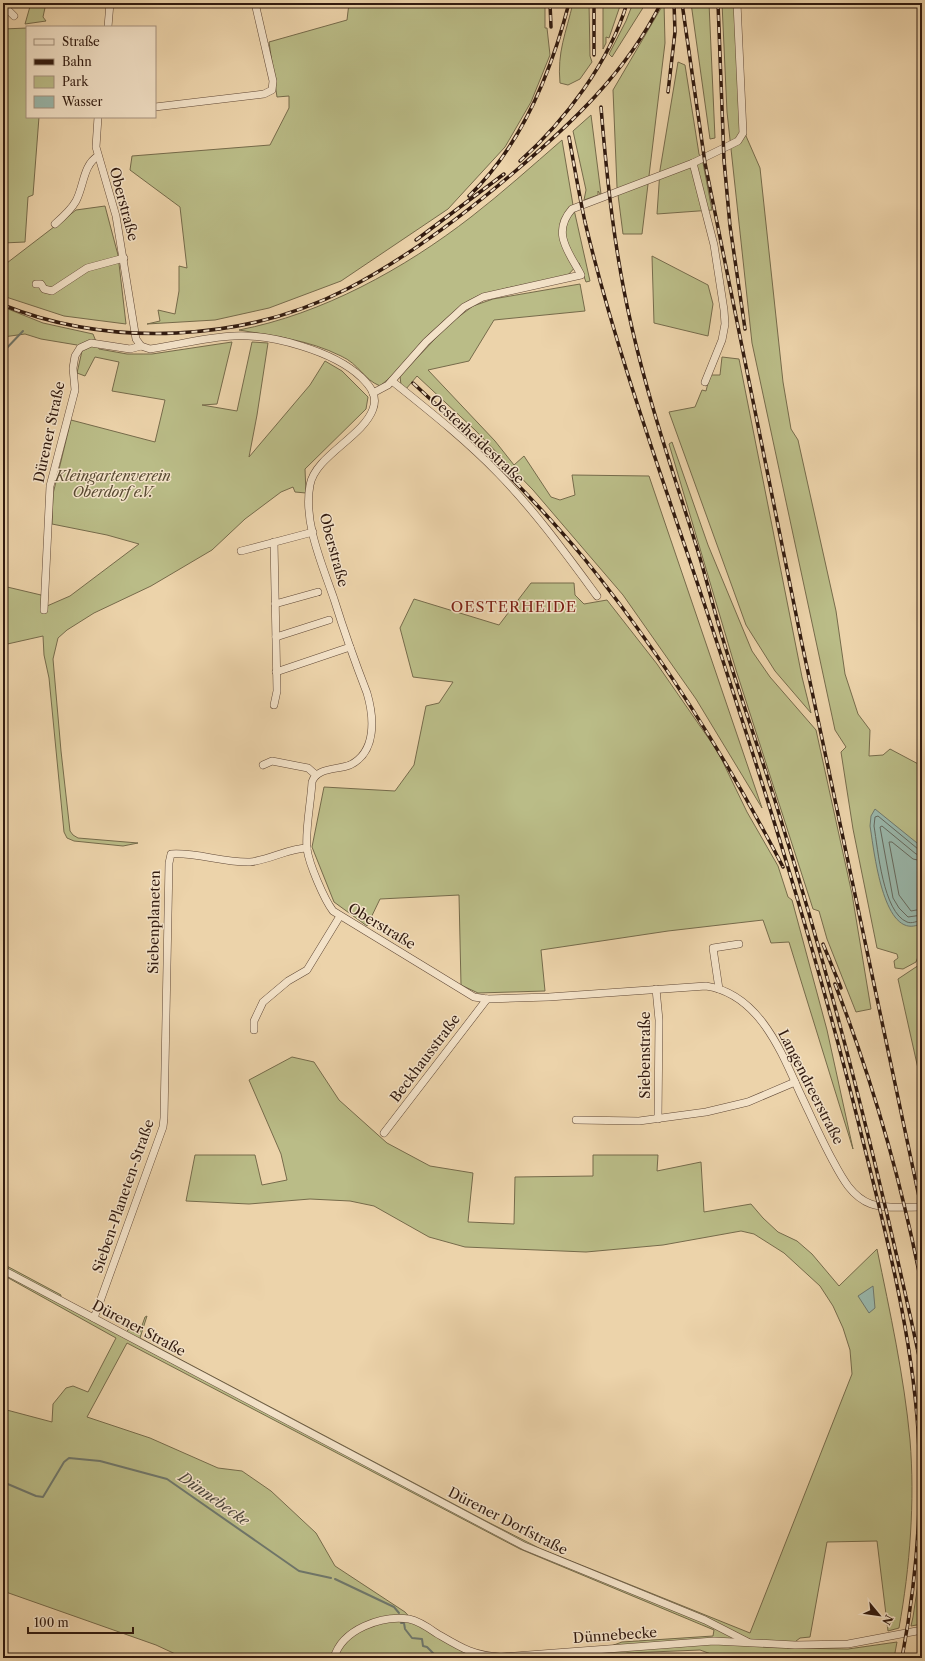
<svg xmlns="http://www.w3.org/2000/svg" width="925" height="1661" font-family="'Libre Caslon Text',serif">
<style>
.green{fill:#babc87;stroke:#766b4b}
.water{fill:#99b7ab;stroke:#6f786d}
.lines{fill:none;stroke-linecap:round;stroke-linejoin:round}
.shore{stroke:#65685d;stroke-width:1}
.stream{stroke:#6f786d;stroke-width:2}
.street-casing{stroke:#604836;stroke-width:8}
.street{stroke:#f3e2c8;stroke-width:7}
.rail-casing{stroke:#311a0f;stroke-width:3.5}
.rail{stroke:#f3e2c8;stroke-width:2;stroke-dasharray:6;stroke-linecap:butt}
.labels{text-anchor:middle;stroke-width:3;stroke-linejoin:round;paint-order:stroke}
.street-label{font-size:14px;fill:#311a0f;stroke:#f3e2c8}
.park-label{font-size:14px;font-style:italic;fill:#5a4b33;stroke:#f3e2c8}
.neighbourhood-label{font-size:15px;letter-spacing:1px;fill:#7a1f14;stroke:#f3e2c8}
.water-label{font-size:15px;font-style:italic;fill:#50493e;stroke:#f3e2c8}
</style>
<rect width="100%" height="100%" fill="#ecd3aa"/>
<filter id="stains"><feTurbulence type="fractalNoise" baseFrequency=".005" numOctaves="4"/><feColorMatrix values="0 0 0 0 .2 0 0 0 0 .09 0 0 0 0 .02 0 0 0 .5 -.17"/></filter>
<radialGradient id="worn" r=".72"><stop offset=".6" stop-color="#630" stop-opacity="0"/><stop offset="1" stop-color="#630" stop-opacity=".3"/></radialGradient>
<!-- green -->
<g class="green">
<path d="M 31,3 L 46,3 L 43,17 L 46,21 L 25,24 Z"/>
<path d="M 349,3 L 545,3 L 545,28 L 547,28 L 550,55 L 531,102 L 505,147 L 448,209 L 341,281 L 269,308 L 215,320 L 147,324 L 160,321 L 158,310 L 175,314 L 179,291 L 179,266 L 187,268 L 180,207 L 130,170 L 132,156 L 270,145 L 289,108 L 289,96 L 277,97 L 269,42 L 347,20 Z"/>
<path d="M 573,3 L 589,3 L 590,56 L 592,62 L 580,79 L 568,85 L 560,83 C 557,52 566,33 573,3 Z"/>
<path d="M 603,3 L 621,3 L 609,38 L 606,37 L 606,43 L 603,49 Z"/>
<path d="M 633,3 L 646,3 L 612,57 L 609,54 L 626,21 Z"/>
<path d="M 664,3 L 665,43 L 642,234 L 623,234 L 617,187 L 613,90 Z"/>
<path d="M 691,3 L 709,3 L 715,138 L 710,139 Z"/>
<path d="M 722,3 L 739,3 L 746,136 L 760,168 L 783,382 L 791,429 L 798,440 L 836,611 L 845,674 L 858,714 L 870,730 L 869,756 L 883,755 L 890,749 L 922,766 L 922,955 L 919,954 L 916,962 L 903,969 L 895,968 L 894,961 L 898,958 L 897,954 L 877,948 L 853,829 L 841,752 L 846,747 L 835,730 L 752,343 L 727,112 Z"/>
<path d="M 27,28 L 27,117 L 39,117 L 33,195 L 28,197 L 25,242 L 3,243 L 3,29 Z"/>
<path d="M 678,62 L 685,65 L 699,154 L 703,163 L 712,210 L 657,214 L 660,170 Z"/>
<path d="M 591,115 L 601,194 L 600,194 L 598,191 L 598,195 L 584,200 L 586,190 L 573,131 Z"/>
<path d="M 562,140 L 573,205 L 590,281 L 586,282 L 579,263 L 567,276 L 507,288 L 478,296 L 468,301 L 450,315 L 425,338 L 393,375 L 380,386 C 363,379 359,364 341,356 C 309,340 274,336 239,330 C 322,314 404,269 471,217 C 502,193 532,166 562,140 Z"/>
<path d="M 105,206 L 118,255 L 126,324 L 64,316 L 3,296 L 3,266 L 76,210 Z"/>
<path d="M 652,256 L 708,285 L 713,304 L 708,336 L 654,323 Z"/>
<path d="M 580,284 L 585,311 L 494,320 L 469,361 L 428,370 L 495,441 L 514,465 L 524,456 L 551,497 L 560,500 L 575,495 L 572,475 L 649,476 L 762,808 L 696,699 L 623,595 L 533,490 L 475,430 L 417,376 L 406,389 L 401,385 L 400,376 L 449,324 L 473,306 L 493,299 Z"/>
<path d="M 3,307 L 43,323 L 93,334 L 99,349 L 127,354 L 152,354 L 232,342 L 217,404 L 202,405 L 237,411 L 252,342 L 268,343 L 257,415 L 249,457 L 310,385 L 325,361 L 342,371 L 368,397 L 366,409 L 305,469 L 306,493 L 295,492 L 293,487 L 281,492 L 245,519 L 212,550 L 151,586 L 94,613 L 67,630 L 58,638 L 53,659 L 61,751 L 70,831 L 73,835 L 78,838 L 138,843 L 123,846 L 74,841 L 67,838 L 64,832 L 49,678 L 44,655 L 43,636 L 3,645 L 3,586 L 41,595 L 47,606 L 70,596 L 139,544 L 107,535 L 52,524 L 53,494 L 71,420 L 155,442 L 165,400 L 112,391 L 119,362 L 95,357 L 85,376 L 77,373 L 82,351 L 77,345 L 41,339 L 25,334 L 3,337 Z"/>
<path d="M 722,357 L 739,359 L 802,677 L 811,713 L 775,671 L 746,625 L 669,412 L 695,407 L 702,390 L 706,391 L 710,375 L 720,375 Z"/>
<path d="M 672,442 L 708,545 L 752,651 L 770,677 L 816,730 L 852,894 L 871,1009 L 856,1012 L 827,939 L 819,911 L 813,909 L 736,670 L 669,444 Z"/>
<path d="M 531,583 L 574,583 L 575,595 L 584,604 L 607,600 L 657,664 L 718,752 L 747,812 L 778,866 L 788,897 L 792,900 L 827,1030 L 853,1149 L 789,942 L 771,943 L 763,920 L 668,931 L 541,950 L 545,991 L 478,993 L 461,985 L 459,895 L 380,899 L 367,926 L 334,902 L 312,847 L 324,787 L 395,791 L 414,765 L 426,706 L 439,703 L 453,682 L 413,677 L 400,628 L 414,599 L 499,625 Z"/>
<path d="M 922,963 L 922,1085 L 919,1084 L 921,1082 L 898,979 Z"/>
<path d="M 292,1057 L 314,1062 L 339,1100 L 387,1143 L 430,1166 L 473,1173 L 468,1222 L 514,1224 L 515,1177 L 593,1176 L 593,1155 L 658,1155 L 657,1171 L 701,1162 L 704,1212 L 751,1204 L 763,1218 L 778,1232 L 797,1241 L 812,1254 L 839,1286 L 877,1249 C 890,1312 904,1376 910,1440 C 915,1501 910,1567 899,1628 L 888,1631 L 877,1541 L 827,1542 L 810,1637 L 800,1638 L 787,1648 L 848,1649 L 897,1642 L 894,1658 L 722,1658 L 700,1650 L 627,1653 L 616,1658 L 585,1658 L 585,1655 L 605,1654 L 611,1646 L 622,1642 L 713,1636 L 714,1630 L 520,1549 L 127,1343 L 87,1417 L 150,1438 L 218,1468 L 242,1471 L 271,1491 L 316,1533 L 335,1566 L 405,1612 L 416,1624 L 477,1658 L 184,1658 L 156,1645 L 3,1591 L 3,1409 L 52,1422 L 53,1404 L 66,1388 L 73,1386 L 88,1392 L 116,1338 L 3,1275 L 3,1264 L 61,1295 L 59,1303 L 126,1332 L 129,1329 L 139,1334 L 145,1317 L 147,1316 L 140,1338 L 484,1520 L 539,1548 L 750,1633 L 852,1374 L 850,1350 L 843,1328 L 833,1306 L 820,1286 L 784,1253 L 754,1234 L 741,1231 L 663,1245 L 586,1252 L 465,1247 L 429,1237 L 374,1206 L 350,1201 L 310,1199 L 249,1204 L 186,1201 L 195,1155 L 255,1155 L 262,1185 L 287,1180 L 281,1154 L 249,1080 Z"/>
<path d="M 922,1557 L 922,1624 L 911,1626 L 913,1617 Z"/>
</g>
<!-- water -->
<g class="water">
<path d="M 875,809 L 922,847 L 922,923 C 883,945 874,849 870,826 L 871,816 Z"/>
<path d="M 873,1286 L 875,1308 L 869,1313 L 858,1296 Z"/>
</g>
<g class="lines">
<!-- shore -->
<g class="shore">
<path d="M 922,850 L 918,849 L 878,816 L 875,817 L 874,826 C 878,850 883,912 907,922 C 912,924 917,921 922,920"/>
<path d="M 922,855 L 916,854 L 882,826 L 880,827 L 893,898 L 899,908 L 908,917 L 922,915"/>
<path d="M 922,861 L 913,859 L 892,842 L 889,842 L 899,895 L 911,911 L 922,909"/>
</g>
<!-- stream -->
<g class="stream">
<path d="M 3,352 L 23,331"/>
<path d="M 3,1482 L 36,1496 L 43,1497 L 64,1462 L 69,1458 L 100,1461 L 167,1479 L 299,1571 L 331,1578"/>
<path d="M 335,1579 L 394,1607 L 399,1613"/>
<path d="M 401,1623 L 404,1623 L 405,1629 L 412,1638 L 422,1639 L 423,1646 L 427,1647 L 438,1658"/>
</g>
<defs>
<g id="street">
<path d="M 3,5 L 14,16"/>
<path d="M 108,27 L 110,3"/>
<path d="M 155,107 L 264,94 L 272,90 L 273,81 L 255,3"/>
<path d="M 98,117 L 96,147 L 116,216 L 136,339 L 141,346 L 150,349 C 178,345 206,337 234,336 C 272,334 333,351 361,377 C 370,386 378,395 373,409 C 363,437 315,456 310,485 C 303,522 322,564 334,599 C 344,631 355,662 367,693 C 374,717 377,752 350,765 C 338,770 317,767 312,782 C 311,802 305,830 307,849 C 309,864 324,899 333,911 L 474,997 L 487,999 L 549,997 L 706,986 C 759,994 781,1051 800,1093 C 811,1116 821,1139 833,1161 C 842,1178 852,1197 871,1204 C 886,1209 906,1207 922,1207"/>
<path d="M 693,163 L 714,245 L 724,310 L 725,324 L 722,340 L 705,382"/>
<path d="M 55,224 C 63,217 71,210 76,201 C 84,186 83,165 98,156"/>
<path d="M 36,284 L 41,284 L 44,289 L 52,291 L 87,268 L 124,258"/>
<path d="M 392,381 C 428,410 465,439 498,473 C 535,511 566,554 597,596"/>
<path d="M 373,393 L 388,385 L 426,342 L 464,307 L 483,297 L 581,275 C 569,252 551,233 572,209 L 693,163 L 730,145 L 738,141 L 743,133 L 737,3"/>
<path d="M 274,542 L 277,691 L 274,705"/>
<path d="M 241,551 L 313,532"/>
<path d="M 275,604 L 318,592"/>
<path d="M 44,610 L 50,486 L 75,390 L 73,368 L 75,356 L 80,348 L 91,343 L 130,349 L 141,346"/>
<path d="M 276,637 L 329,620"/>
<path d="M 276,672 L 350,647"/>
<path d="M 263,765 L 272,761 L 308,768 L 316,775"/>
<path d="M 656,989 L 659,1020 L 658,1119"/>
<path d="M 719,989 L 713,948 L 739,944"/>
<path d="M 254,1030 L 254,1021 L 263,1002 L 288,981 L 307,970 L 340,916"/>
<path d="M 576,1120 L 639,1121 L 706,1112 L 748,1102 L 795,1082"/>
<path d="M 384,1133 L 487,999"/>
<path d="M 3,1270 L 524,1546 L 705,1620 L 748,1642"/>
<path d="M 94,1318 L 163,1127 L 164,1118 L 169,863 L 171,854 C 197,852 223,863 250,862 C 270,860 289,848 307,848"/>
<path d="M 334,1658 C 342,1629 382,1615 409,1619 C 419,1621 429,1628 436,1633 C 460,1647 473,1656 501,1657 L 714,1641 L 795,1645 L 848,1644 L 922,1630"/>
</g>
</defs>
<!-- street casing -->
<use href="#street" class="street-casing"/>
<!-- street -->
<use href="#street" class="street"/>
<defs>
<g id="rail">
<path d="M 550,3 L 551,27"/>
<path d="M 682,3 L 705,163 L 802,644 L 922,1211"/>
<path d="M 718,3 L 724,160 L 730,226 L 745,329"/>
<path d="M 594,55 L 594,3"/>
<path d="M 668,92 L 675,32 L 674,3"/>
<path d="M 601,107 C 607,181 615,256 632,328 C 649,403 674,475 697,548 C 706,577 713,607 722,636 C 740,697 762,757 780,817 C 837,999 882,1184 922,1370"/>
<path d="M 569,137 C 574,165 579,194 585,222 C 616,352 663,479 705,606 C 761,776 815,947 858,1121 C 883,1222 911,1326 918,1430 C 923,1507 916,1583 902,1658"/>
<path d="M 520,161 C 565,121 610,61 627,3"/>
<path d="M 469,196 C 522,145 551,73 569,3"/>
<path d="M 416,240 L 504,174"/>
<path d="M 3,305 C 111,348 243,342 347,289 C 407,258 461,217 512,174 C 571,124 626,73 661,3"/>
<path d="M 413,383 C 473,438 531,495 583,557 C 661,653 726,757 783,867"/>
<path d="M 823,944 L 841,988"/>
<path d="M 835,984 C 873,1082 902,1184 922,1287"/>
</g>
</defs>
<!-- rail casing -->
<use href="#rail" class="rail-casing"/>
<!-- rail -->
<use href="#rail" class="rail"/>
</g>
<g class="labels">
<!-- street labels -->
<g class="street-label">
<text transform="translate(124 204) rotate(75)" y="5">Oberstraße</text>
<text transform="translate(49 432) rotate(-78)" y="5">Dürener Straße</text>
<text transform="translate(477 439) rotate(43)" y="5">Oesterheidestraße</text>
<text transform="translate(334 550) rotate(75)" y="5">Oberstraße</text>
<text transform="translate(154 922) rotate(-89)" y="5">Siebenplaneten</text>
<text transform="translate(382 926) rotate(31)" y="5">Oberstraße</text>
<text transform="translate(645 1055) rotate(-90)" y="5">Siebenstraße</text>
<text transform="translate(425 1058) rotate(-53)" y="5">Beckhausstraße</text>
<text transform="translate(811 1087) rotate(63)" y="5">Langendreerstraße</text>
<text transform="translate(123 1196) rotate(-71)" y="5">Sieben-Planeten-Straße</text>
<text transform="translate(139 1328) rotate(28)" y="5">Dürener Straße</text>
<text transform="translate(508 1521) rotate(27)" y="5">Dürener Dorfstraße</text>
<text transform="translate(615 1635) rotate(-4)" y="5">Dünnebecke</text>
</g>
<!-- park labels -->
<g class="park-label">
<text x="113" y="481">Kleingartenverein<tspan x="113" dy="16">Oberdorf e.V.</tspan></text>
</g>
<!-- neighbourhood labels -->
<g class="neighbourhood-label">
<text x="514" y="612">OESTERHEIDE</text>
</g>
<!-- water labels -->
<g class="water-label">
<text transform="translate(214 1499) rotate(35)" y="5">Dünnebecke</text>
</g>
</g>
<!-- margin -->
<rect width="925" height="1661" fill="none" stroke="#ecd3aa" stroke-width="16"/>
<rect x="4" y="4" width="917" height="1653" fill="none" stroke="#311a0f" stroke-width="2"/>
<rect x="8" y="8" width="909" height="1645" fill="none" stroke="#311a0f"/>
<!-- legend -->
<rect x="26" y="26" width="130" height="92" fill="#f3e2c8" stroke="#a5927e"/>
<rect x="34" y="39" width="20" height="6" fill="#f3e2c8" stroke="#a5927e"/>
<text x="62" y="46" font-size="12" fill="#311a0f">Straße</text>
<rect x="34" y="59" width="20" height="6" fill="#311a0f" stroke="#a5927e"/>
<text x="62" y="66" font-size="12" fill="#311a0f">Bahn</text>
<rect x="34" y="76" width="20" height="12" fill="#babc87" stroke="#a5927e"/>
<text x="62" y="86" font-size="12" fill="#311a0f">Park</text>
<rect x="34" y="96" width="20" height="12" fill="#99b7ab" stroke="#a5927e"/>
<text x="62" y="106" font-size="12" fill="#311a0f">Wasser</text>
<!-- north arrow -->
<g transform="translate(879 1615) rotate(119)" stroke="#f3e2c8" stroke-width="3" paint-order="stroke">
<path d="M0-3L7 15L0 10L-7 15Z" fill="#311a0f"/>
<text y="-6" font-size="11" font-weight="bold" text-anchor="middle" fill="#311a0f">N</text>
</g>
<!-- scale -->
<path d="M28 1627v6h105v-6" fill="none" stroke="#311a0f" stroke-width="2"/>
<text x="34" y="1627" font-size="12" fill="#311a0f" stroke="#f3e2c8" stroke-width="3" paint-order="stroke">100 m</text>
<rect width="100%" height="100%" filter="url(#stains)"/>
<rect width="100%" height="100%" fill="url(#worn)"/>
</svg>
